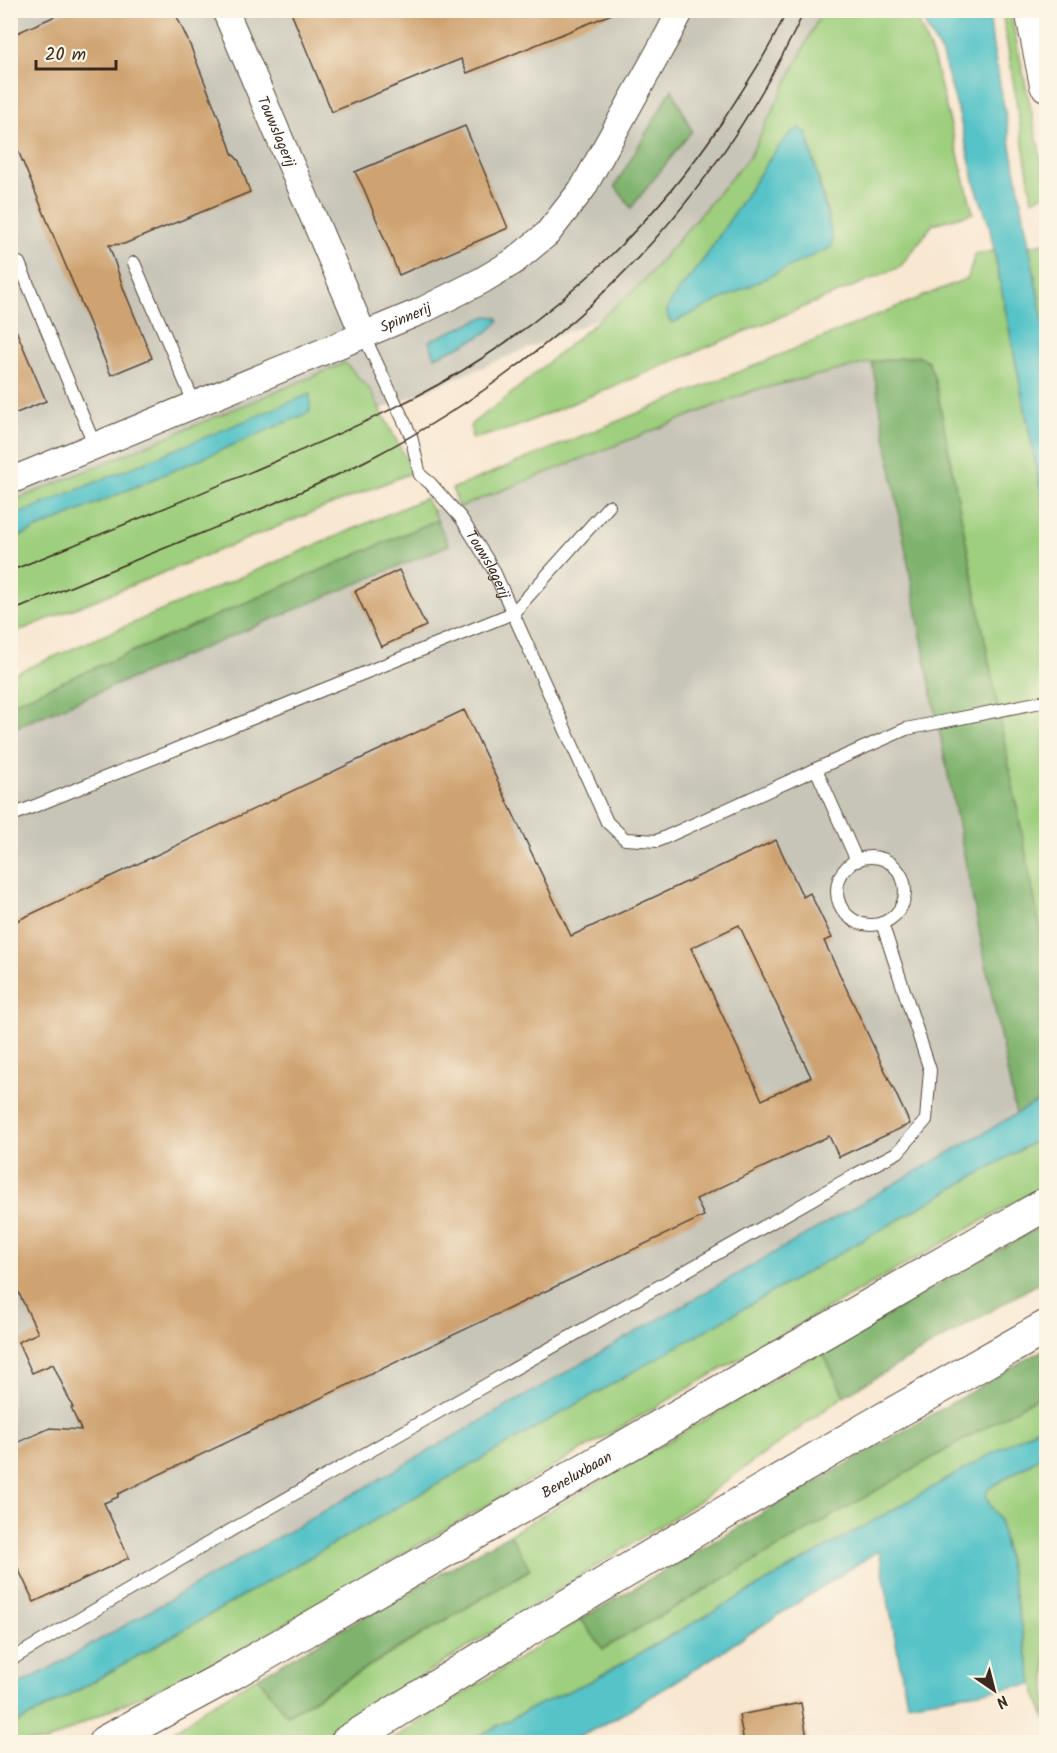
<svg xmlns="http://www.w3.org/2000/svg" width="1057" height="1753" font-family="Kalam,sans-serif">
<style>
.industrial{fill:#c7c5b8}
.green{fill:#9ecf7e;stroke:#6c7c4e;stroke-width:1.5;fill-rule:evenodd}
.forest{fill:#7eb26d;stroke:#5c6e46;stroke-width:1.5}
.water{fill:#55c3c8;stroke:#487673;stroke-width:1.5}
.building{fill:#cfa371;fill-rule:evenodd}
.lines{fill:none;stroke-linecap:round;stroke-linejoin:round}
.service-casing{stroke:#574639;stroke-width:14}
.minor-casing{stroke:#574639;stroke-width:28}
.tertiary-casing{stroke:#574639;stroke-width:34}
.primary-casing{stroke:#574639;stroke-width:35}
.service{stroke:#fff;stroke-width:12}
.minor{stroke:#fff;stroke-width:26}
.tertiary{stroke:#fff;stroke-width:32}
.primary{stroke:#fff;stroke-width:33}
.tram{stroke:#3b2a1e;stroke-width:1.5}
.labels{text-anchor:middle;stroke-width:4.5;stroke-linejoin:round;paint-order:stroke}
.street-label{font-size:15px;fill:#3b2a1e;stroke:#fcf5e5}
</style>
<rect width="100%" height="100%" fill="#fcf5e5"/>
<filter id="ink" filterUnits="userSpaceOnUse"><feTurbulence type="fractalNoise" baseFrequency=".0167" numOctaves="2"/><feDisplacementMap in="SourceGraphic" scale="12" xChannelSelector="R" yChannelSelector="G"/><feConvolveMatrix kernelMatrix="1 2 1 2 8 2 1 2 1" color-interpolation-filters="sRGB"/></filter>
<filter id="wash" filterUnits="userSpaceOnUse"><feTurbulence type="fractalNoise" baseFrequency=".008" numOctaves="4" result="noise"/><feDisplacementMap in="SourceGraphic" scale="24" xChannelSelector="R" yChannelSelector="G"/><feGaussianBlur stdDeviation="1.35" result="paint"/><feColorMatrix in="noise" values="0 0 0 0 0 0 0 0 0 0 0 0 0 0 0 0 0 1.4 0 .05"/><feComposite in="paint" operator="in"/></filter>
<g filter="url(#wash)">
<rect width="100%" height="100%" fill="#f8e7d1"/>
<!-- industrial -->
<g class="industrial">
<path d="M 11,11 L 872,11 L 904,191 L 11,564 Z"/>
<path d="M 938,299 L 1046,857 L 1046,1156 L 11,1742 L 11,684 Z"/>
</g>
<!-- green -->
<g class="green">
<path d="M 822,11 L 914,11 L 934,60 L 973,213 L 933,224 L 900,267 L 513,428 L 472,439 L 471,424 L 506,398 L 640,285 L 750,156 ZM 799,128 L 807,134 L 829,220 L 673,298 L 704,259 Z"/>
<path d="M 1002,11 L 1010,11 L 1046,181 L 1046,194 L 1032,200 Z"/>
<path d="M 1046,243 L 1046,338 L 1029,246 Z"/>
<path d="M 994,251 L 1046,517 L 1046,959 L 935,380 L 928,361 L 917,356 L 872,362 L 752,391 L 460,507 L 452,489 L 968,278 L 975,254 Z"/>
<path d="M 345,363 L 370,390 L 413,472 L 11,634 L 11,502 Z"/>
<path d="M 426,498 L 437,520 L 11,704 L 11,675 Z"/>
<path d="M 1046,1135 L 1046,1185 L 763,1345 L 434,1536 L 224,1660 L 103,1713 L 46,1742 L 11,1742 L 10,1725 L 21,1721 L 68,1696 Z"/>
<path d="M 822,1351 L 844,1396 L 693,1505 L 318,1742 L 160,1742 L 207,1707 L 258,1677 L 288,1715 L 530,1570 L 510,1534 Z"/>
<path d="M 1046,1392 L 1046,1423 L 591,1681 L 536,1706 L 467,1742 L 388,1742 L 581,1619 L 603,1649 Z"/>
<path d="M 1046,1454 L 1046,1721 L 1033,1684 L 999,1518 L 989,1504 L 986,1494 L 989,1488 Z"/>
</g>
<!-- forest -->
<g class="forest">
<path d="M 672,89 L 692,131 L 631,208 L 615,186 Z"/>
<path d="M 917,356 L 928,361 L 935,380 L 1046,959 L 1046,1097 L 1016,1115 L 928,674 L 872,362 Z"/>
<path d="M 437,520 L 449,545 L 11,729 L 11,704 Z"/>
<path d="M 1046,1223 L 1046,1279 L 844,1396 L 822,1351 Z"/>
<path d="M 1046,1348 L 1046,1392 L 603,1649 L 581,1619 Z"/>
<path d="M 510,1534 L 530,1569 L 287,1715 L 258,1677 Z"/>
</g>
<!-- water -->
<g class="water">
<path d="M 920,11 L 989,11 L 993,47 L 1046,338 L 1046,517 L 989,224 L 975,184 L 958,110 L 942,55 L 922,19 Z"/>
<path d="M 800,128 L 807,134 L 833,240 L 831,247 L 672,323 L 668,318 L 667,309 L 673,298 L 704,259 L 770,158 L 789,134 Z"/>
<path d="M 487,316 L 496,317 L 499,320 C 492,335 450,350 435,357 L 429,341 Z"/>
<path d="M 310,394 L 310,412 L 11,540 L 11,517 Z"/>
<path d="M 1046,1097 L 1046,1135 L 68,1696 L 21,1721 L 11,1725 L 11,1685 L 17,1685 L 47,1670 Z"/>
<path d="M 1046,1423 L 1046,1454 L 989,1488 L 986,1494 L 989,1504 L 999,1518 L 1033,1684 L 907,1703 L 879,1550 L 670,1685 L 619,1716 L 570,1742 L 467,1742 L 536,1706 L 591,1681 Z"/>
</g>
<g id="blocks">
<!-- building -->
<g class="building">
<path d="M 69,10 L 174,10 L 190,45 L 229,144 L 232,153 L 239,161 L 250,192 L 124,244 L 109,245 L 124,290 L 152,358 L 111,375 L 10,131 L 10,36 Z"/>
<path d="M 290,10 L 619,10 L 619,11 L 467,73 L 461,59 L 332,112 Z"/>
<path d="M 465,126 L 508,228 L 399,275 L 364,189 L 355,172 Z"/>
<path d="M 10,316 L 46,401 L 14,414 L 10,403 Z"/>
<path d="M 399,570 L 426,626 L 381,647 L 355,591 Z"/>
<path d="M 464,710 L 571,936 L 776,840 L 803,897 L 810,893 L 832,938 L 824,941 L 910,1124 L 839,1157 L 829,1136 L 696,1199 L 704,1216 L 118,1494 L 118,1497 L 104,1503 L 129,1558 L 34,1602 L 10,1551 L 10,1446 L 50,1428 L 81,1430 L 71,1408 L 73,1408 L 53,1364 L 32,1373 L 18,1342 L 38,1333 L 10,1275 L 10,924 ZM 739,925 L 811,1077 L 762,1100 L 691,948 Z"/>
<path d="M 801,1703 L 808,1743 L 744,1743 L 739,1715 Z"/>
</g>
</g>
</g>
<g filter="url(#ink)">
<use href="#blocks" fill-opacity="0" stroke="#574639" stroke-width="1.5"/>
<g class="lines">
<defs>
<g id="service">
<path d="M 19,263 L 95,446"/>
<path d="M 134,263 L 195,405"/>
<path id="s1" d="M 364,336 L 411,436 L 420,475 L 430,483 L 461,518 L 493,569 L 607,822 L 625,839 L 657,841 L 816,769 L 857,861"/>
<path d="M 816,769 L 906,729 L 1046,701"/>
<path d="M 10,816 L 513,613 L 609,506"/>
<circle cx="871" cy="891" r="34"/>
<path d="M 10,1660 L 212,1541 L 851,1177 L 898,1152 L 926,1120 L 930,1070 L 882,923"/>
</g>
<g id="minor">
<path id="s2" d="M 225,10 L 364,336"/>
<path id="s3" d="M 10,481 L 419,312 L 481,281 L 513,262 L 547,234 L 583,188 L 668,35 L 681,10"/>
</g>
<path id="tertiary" d="M 1031,10 L 1046,85"/>
<g id="primary">
<path id="s4" d="M 105,1742 L 222,1679 L 1046,1204"/>
<path d="M 347,1742 L 555,1613 L 870,1427 L 1046,1327"/>
</g>
</defs>
<!-- service casing -->
<use href="#service" class="service-casing"/>
<!-- minor casing -->
<use href="#minor" class="minor-casing"/>
<!-- tertiary casing -->
<use href="#tertiary" class="tertiary-casing"/>
<!-- primary casing -->
<use href="#primary" class="primary-casing"/>
<!-- service -->
<use href="#service" class="service"/>
<!-- minor -->
<use href="#minor" class="minor"/>
<!-- tertiary -->
<use href="#tertiary" class="tertiary"/>
<!-- primary -->
<use href="#primary" class="primary"/>
<!-- tram -->
<g class="tram">
<path d="M 10,571 C 101,534 191,498 281,459 C 350,429 420,399 484,357 C 577,296 660,215 722,122 C 745,86 770,50 787,10"/>
<path d="M 10,612 C 69,587 128,563 187,539 C 249,514 312,489 371,458 C 564,357 712,208 805,10"/>
</g>
</g>
</g>
<g class="labels">
<!-- street labels -->
<g class="street-label">
<text dy="5" stroke="none"><textPath href="#s2" startOffset="132">Touwslagerij</textPath></text>
<text dy="5" stroke="none"><textPath href="#s3" startOffset="428">Spinnerij</textPath></text>
<text dy="5" stroke="none"><textPath href="#s1" startOffset="264">Touwslagerij</textPath></text>
<text dy="5" stroke="none"><textPath href="#s4" startOffset="542">Beneluxbaan</textPath></text>
</g>
</g>
<!-- margin -->
<rect width="1057" height="1753" fill="none" stroke="#fcf5e5" stroke-width="36"/>
<!-- north arrow -->
<g transform="translate(994 1690) rotate(145)" stroke="#fcf5e5" stroke-width="4.5" paint-order="stroke">
<path d="M0-4.5L10 22L0 15L-10 22Z" fill="#3b2a1e"/>
<text y="-9" font-size="16" font-weight="bold" text-anchor="middle" fill="#3b2a1e">N</text>
</g>
<!-- scale -->
<path d="M36 60v9h80v-9" fill="none" stroke="#3b2a1e" stroke-width="3"/>
<text x="45" y="60" font-size="18" fill="#3b2a1e" stroke="#fcf5e5" stroke-width="4.5" paint-order="stroke">20 m</text>
</svg>
